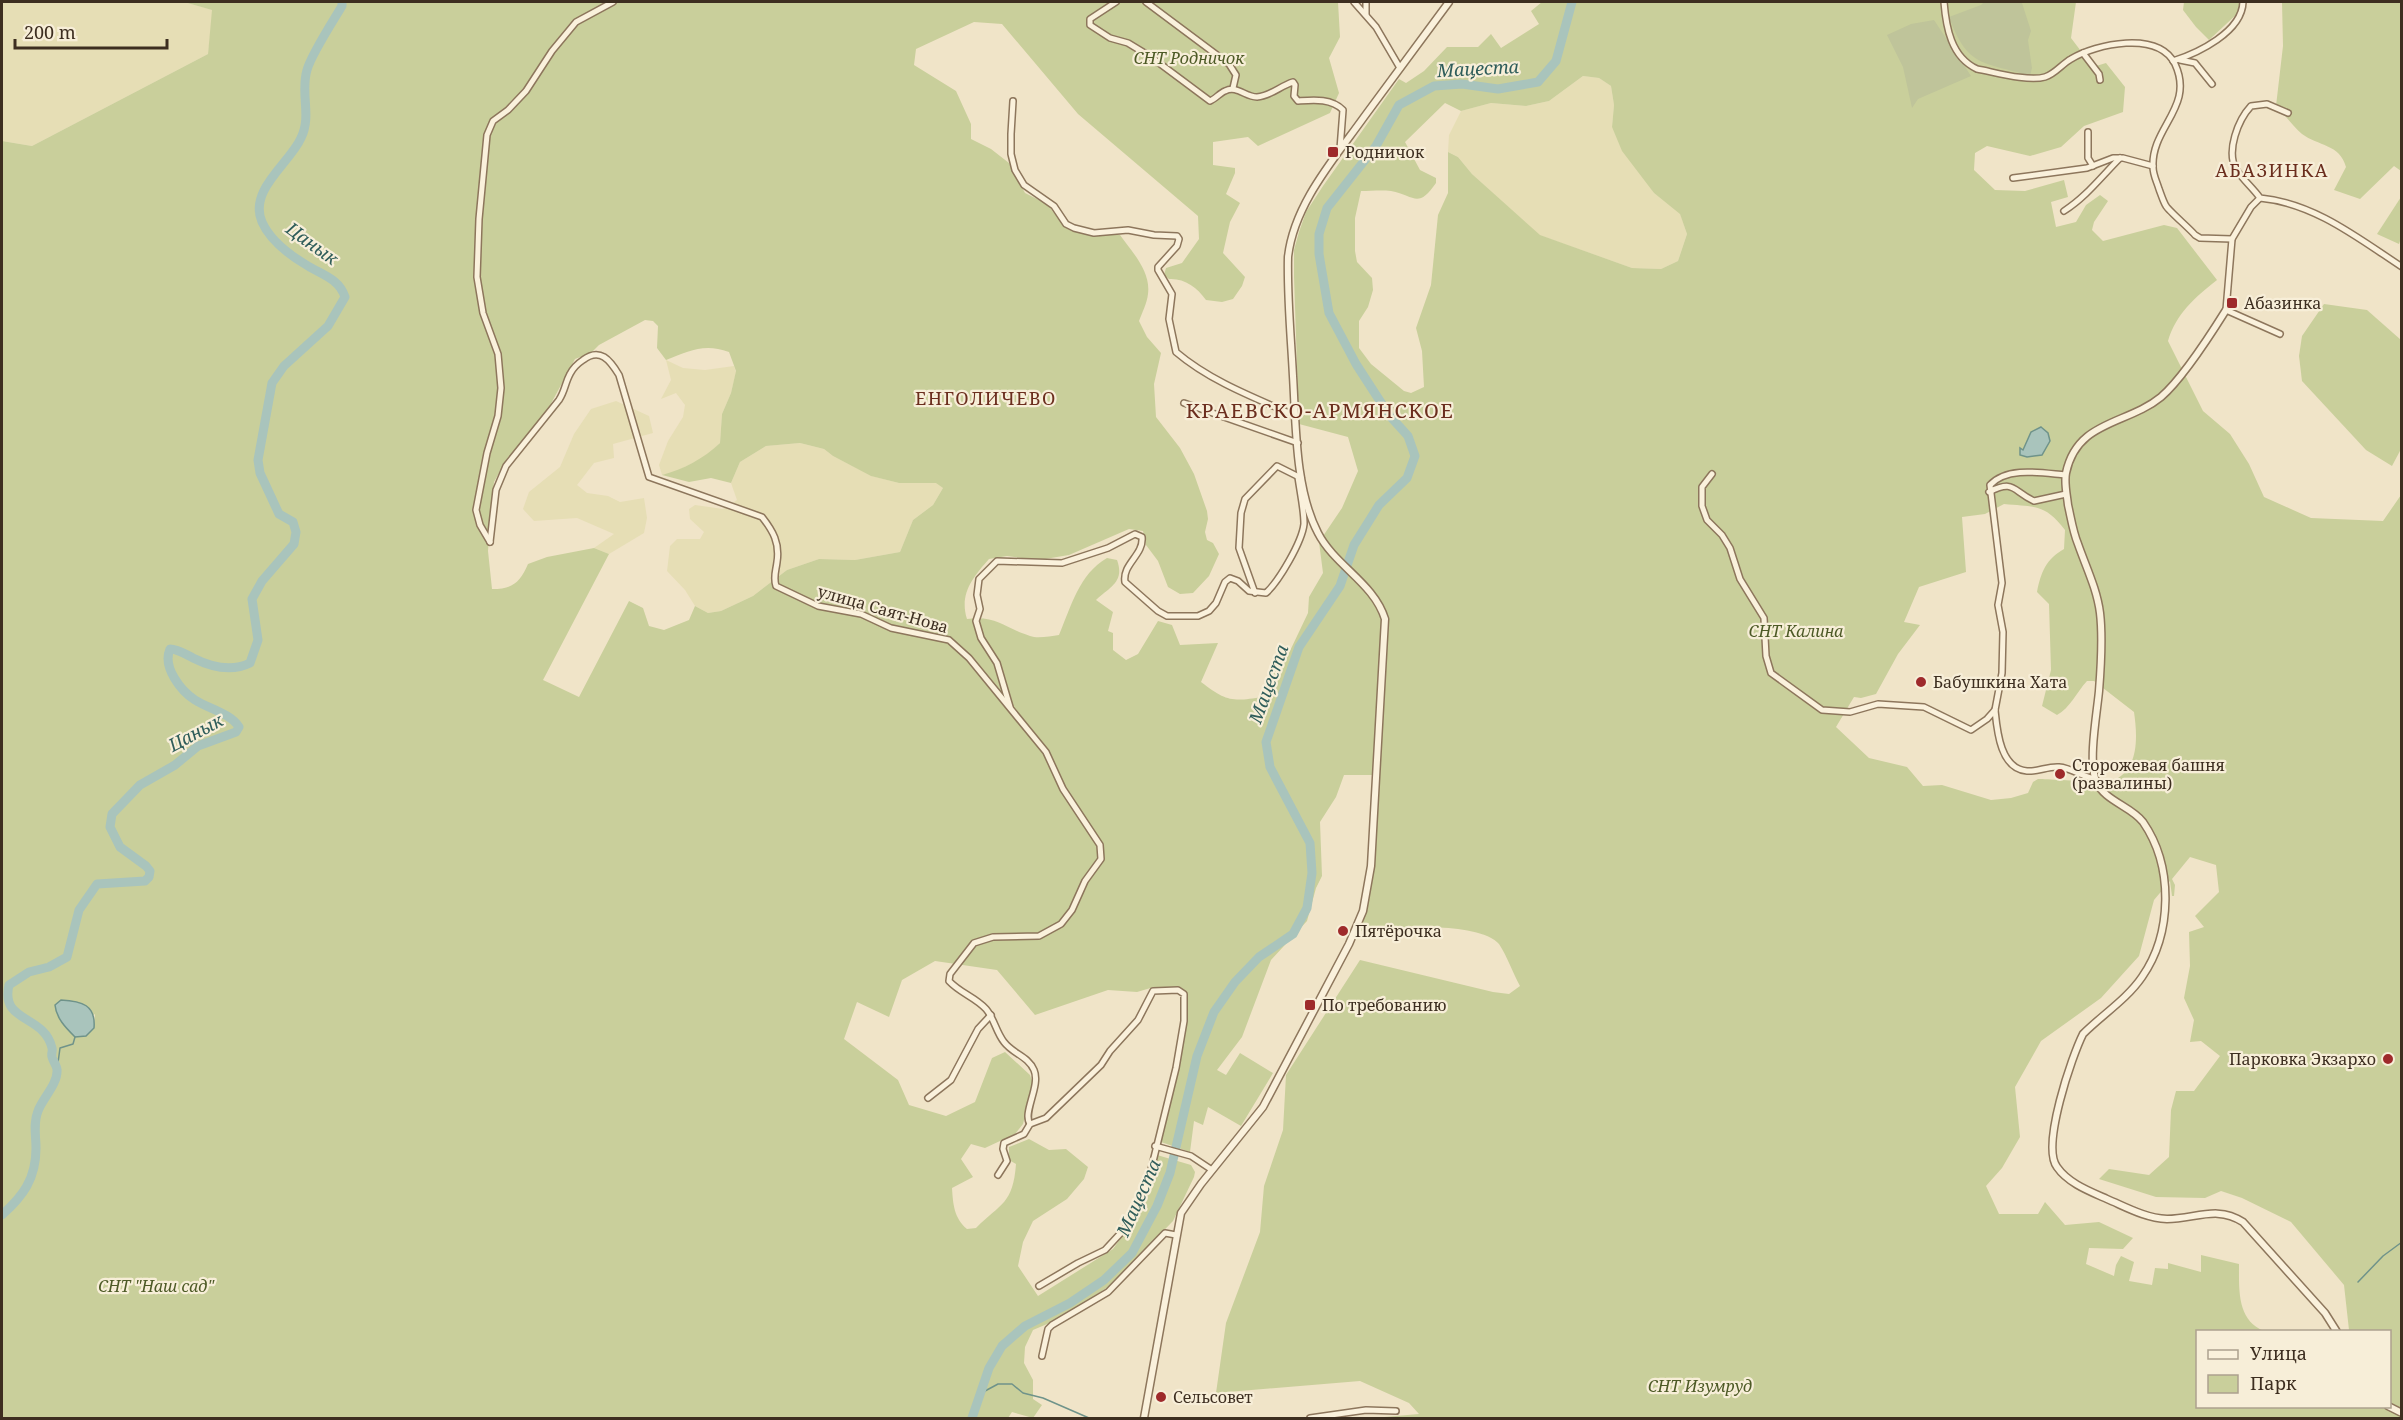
<svg xmlns="http://www.w3.org/2000/svg" width="2403" height="1420" font-family="'Noto Serif',serif">
<style>
.farmland{fill:#e6deb5}
.green{fill:#c9cf9b;fill-rule:evenodd}
.cemetery{fill:#bfc49a}
.water{fill:#a9c4bc;stroke:#6f938a;stroke-width:1.5}
.lines{fill:none;stroke-linecap:round;stroke-linejoin:round}
.stream{stroke:#6f938a;stroke-width:1.5}
.river{stroke:#a9c4bc;stroke-width:9}
.minor-casing{stroke:#8d765c;stroke-width:8}
.tertiary-casing{stroke:#8d765c;stroke-width:9}
.minor{stroke:#faf1dc;stroke-width:5}
.tertiary{stroke:#faf1dc;stroke-width:6}
.poi-dot{fill:#9e2a2b;stroke:#f7eed8;stroke-width:2}
.labels{text-anchor:middle;stroke-width:4.5;stroke-linejoin:round;paint-order:stroke}
.park-label{font-size:16px;font-style:italic;fill:#4d5a26;stroke:#f7eed8}
.poi-label{font-size:16px;fill:#3d2e20;stroke:#f7eed8;text-anchor:start}
.street-label{font-size:16px;fill:#3d2e20;stroke:#f7eed8}
.water-label{font-size:18px;font-style:italic;fill:#2f5d5a;stroke:#f7eed8}
.neighbourhood-label{font-size:18px;letter-spacing:1.5px;fill:#6b2e1e;stroke:#f7eed8}
.quarter-label{font-size:20px;letter-spacing:1.5px;fill:#6b2e1e;stroke:#f7eed8}
</style>
<rect width="100%" height="100%" fill="#f0e4c8"/>
<!-- farmland -->
<g class="farmland">
<path d="M 2,2 L 184,2 L 213,10 L 208,54 L 32,146 L 2,141 Z"/>
<path d="M 1583,76 L 1599,78 L 1611,86 L 1614,105 L 1612,127 L 1654,193 L 1680,213 L 1687,234 L 1678,261 L 1661,269 L 1632,268 L 1539,235 L 1472,174 L 1458,157 L 1448,152 L 1449,135 L 1461,111 L 1491,103 L 1526,106 L 1549,101 Z"/>
<path d="M 666,360 L 683,368 L 705,370 L 734,366 L 736,372 L 731,393 L 722,414 L 720,443 L 705,457 L 675,472 L 662,475 L 659,465 L 668,441 L 683,417 L 685,405 L 676,393 L 661,399 L 671,380 Z"/>
<path d="M 616,401 L 649,416 L 653,433 L 613,444 L 614,458 L 594,463 L 577,485 L 587,493 L 608,496 L 620,502 L 644,498 L 647,518 L 644,533 L 609,554 L 594,548 L 614,534 L 577,518 L 534,521 L 523,509 L 529,492 L 560,467 L 574,434 L 591,409 Z"/>
<path d="M 800,443 L 824,449 L 833,456 L 872,476 L 899,483 L 937,483 L 943,488 L 933,505 L 913,520 L 900,552 L 855,560 L 819,559 L 787,570 L 753,596 L 721,611 L 708,613 L 695,606 L 685,590 L 667,571 L 670,546 L 677,539 L 700,539 L 704,532 L 690,519 L 689,509 L 695,505 L 723,509 L 737,500 L 731,483 L 740,462 L 766,446 Z"/>
</g>
<!-- green -->
<g class="green">
<path d="M 184,2 L 1338,2 L 1340,37 L 1329,58 L 1339,93 L 1330,113 L 1258,146 L 1248,137 L 1213,142 L 1213,165 L 1235,168 L 1235,173 L 1226,194 L 1240,203 L 1230,222 L 1223,253 L 1245,277 L 1242,286 L 1233,299 L 1222,302 L 1206,300 C 1197,287 1184,278 1169,279 L 1164,275 L 1166,268 L 1182,263 L 1199,239 L 1198,216 L 1078,114 L 1002,24 L 974,22 L 916,49 L 914,65 L 956,91 L 971,124 L 971,139 L 991,149 L 1009,163 L 1025,193 L 1047,204 L 1065,227 L 1091,235 L 1120,235 C 1132,252 1151,271 1148,294 C 1147,303 1142,313 1139,321 L 1147,337 L 1161,353 L 1154,384 L 1156,417 L 1180,448 L 1194,474 L 1207,511 L 1208,519 L 1205,532 L 1207,540 L 1213,543 L 1219,554 L 1209,576 L 1193,593 L 1180,594 L 1168,587 L 1158,561 L 1146,545 L 1143,531 L 1129,529 L 1069,555 L 1039,560 L 1007,556 L 989,559 C 973,577 959,594 967,619 C 997,615 1004,628 1030,636 C 1038,639 1050,636 1059,635 C 1071,607 1079,574 1107,558 L 1117,560 C 1125,582 1110,587 1096,600 L 1113,612 L 1108,631 L 1113,633 L 1113,650 L 1126,660 L 1138,654 L 1158,621 L 1172,625 L 1180,645 L 1218,643 L 1201,682 C 1226,701 1231,702 1263,697 L 1273,669 L 1288,655 L 1308,613 L 1309,597 L 1323,573 L 1319,542 L 1342,508 L 1358,471 L 1348,437 L 1299,424 L 1294,277 L 1294,250 L 1299,232 L 1306,212 L 1323,186 L 1399,79 L 1406,83 L 1424,71 L 1447,47 L 1478,47 L 1491,34 L 1501,48 L 1539,24 L 1531,11 L 1542,2 L 2076,2 L 2071,38 L 2093,67 L 2106,63 L 2125,87 L 2123,112 L 2084,126 L 2061,147 L 2030,156 L 1987,146 L 1975,153 L 1974,170 L 1995,190 L 2025,191 L 2064,180 L 2068,197 L 2051,202 L 2056,227 L 2076,222 L 2086,205 L 2100,195 L 2108,201 L 2094,222 L 2092,230 L 2103,241 L 2164,225 L 2177,228 L 2217,280 C 2195,297 2176,314 2168,341 L 2203,411 L 2230,434 L 2249,464 L 2264,497 L 2311,518 L 2383,521 L 2401,495 L 2401,1418 L 1373,1418 L 1419,1414 L 1409,1403 L 1360,1381 L 1216,1393 L 1226,1323 L 1260,1232 L 1264,1186 L 1283,1130 L 1286,1075 L 1360,960 L 1493,992 L 1509,994 L 1520,986 C 1513,973 1507,956 1499,944 C 1487,929 1435,925 1418,929 C 1414,930 1409,934 1405,935 C 1394,936 1373,930 1359,931 L 1369,891 L 1376,775 L 1344,775 L 1336,797 L 1320,822 L 1322,876 L 1316,888 L 1307,921 L 1271,960 L 1242,1037 L 1217,1070 L 1226,1075 L 1240,1053 L 1273,1073 L 1241,1126 L 1208,1107 L 1203,1125 L 1194,1121 L 1190,1152 L 1161,1142 L 1185,1033 L 1186,995 L 1177,988 L 1154,987 L 1137,992 L 1108,990 L 1035,1015 L 997,970 L 935,961 L 902,980 L 889,1017 L 857,1002 L 844,1039 L 898,1080 L 909,1105 L 946,1116 L 975,1102 L 992,1058 L 1005,1052 L 1030,1075 L 1033,1084 L 1023,1124 L 1015,1134 L 985,1148 L 971,1144 L 961,1159 L 973,1177 L 952,1188 C 953,1204 954,1218 967,1229 L 976,1228 C 1001,1203 1013,1204 1016,1164 L 1009,1160 L 1009,1147 L 1029,1139 L 1049,1150 L 1066,1149 L 1088,1167 L 1084,1179 L 1067,1199 L 1033,1221 L 1023,1242 L 1018,1266 L 1038,1296 L 1113,1249 L 1133,1221 L 1157,1155 L 1191,1165 L 1195,1172 L 1194,1177 L 1173,1221 L 1111,1285 L 1059,1319 L 1033,1330 L 1025,1347 L 1024,1363 L 1033,1380 L 1033,1399 L 1042,1405 L 1033,1418 L 1012,1412 L 1008,1418 L 2,1418 L 2,141 L 32,146 L 208,54 L 212,10 ZM 1583,76 L 1599,78 L 1611,86 L 1614,105 L 1612,127 L 1622,151 L 1654,193 L 1680,214 L 1687,234 L 1678,261 L 1661,269 L 1632,268 L 1540,235 L 1472,174 L 1458,157 L 1448,152 L 1448,193 L 1438,215 L 1431,285 L 1416,328 L 1422,351 L 1424,387 L 1411,393 L 1404,391 L 1371,364 L 1359,348 L 1359,321 L 1368,307 L 1373,290 L 1372,278 L 1357,262 L 1355,251 L 1355,218 L 1361,191 C 1370,191 1382,190 1391,191 C 1415,196 1418,209 1436,183 L 1436,178 L 1420,170 L 1405,142 L 1445,103 L 1461,111 L 1491,103 L 1526,106 L 1549,101 ZM 645,320 L 653,321 L 658,326 L 657,348 L 666,360 C 689,351 704,343 729,352 L 736,371 L 731,393 L 722,414 L 720,443 C 703,459 684,469 662,475 L 689,482 L 711,478 L 731,483 L 740,462 L 766,446 L 800,443 L 824,449 L 833,456 L 871,476 L 899,483 L 936,483 L 943,488 L 933,505 L 913,520 L 900,552 L 855,560 L 819,559 L 787,570 L 753,596 L 721,611 L 708,613 L 695,606 L 689,620 L 664,630 L 649,626 L 643,608 L 629,601 L 579,697 L 543,680 L 609,554 L 594,548 L 547,557 L 528,564 C 520,583 512,589 492,589 L 488,551 L 494,482 L 506,460 L 547,411 L 575,359 L 591,353 L 599,345 ZM 2004,504 C 2036,507 2045,504 2065,530 L 2064,549 C 2046,559 2041,572 2037,592 L 2049,604 L 2051,670 L 2042,706 L 2057,715 C 2070,708 2076,693 2087,681 L 2094,681 L 2134,712 C 2137,733 2140,767 2116,779 C 2106,784 2052,779 2038,779 L 2033,782 L 2028,793 L 2011,798 L 1991,800 L 1942,785 L 1923,786 L 1907,767 L 1869,758 L 1836,727 L 1854,697 L 1861,698 L 1876,694 L 1898,654 L 1920,625 L 1904,622 L 1919,587 L 1966,572 L 1962,517 L 1985,514 ZM 2190,857 L 2216,865 L 2219,892 L 2195,916 L 2204,927 L 2189,932 L 2190,966 L 2184,998 L 2194,1020 L 2190,1042 L 2201,1041 L 2220,1056 L 2194,1091 L 2176,1091 L 2171,1110 L 2169,1157 L 2149,1175 L 2109,1169 L 2099,1179 L 2156,1197 L 2205,1198 L 2221,1191 L 2242,1198 L 2291,1222 L 2344,1285 L 2349,1330 L 2347,1331 L 2390,1332 L 2390,1406 L 2198,1406 L 2198,1332 L 2264,1331 C 2237,1320 2239,1290 2239,1264 L 2201,1255 L 2201,1272 L 2168,1263 L 2168,1269 L 2155,1268 L 2152,1285 L 2129,1281 L 2134,1262 L 2121,1256 L 2116,1265 L 2114,1276 L 2086,1264 L 2089,1248 L 2123,1249 L 2133,1238 L 2099,1222 L 2065,1225 L 2045,1202 L 2038,1214 L 1999,1214 L 1986,1186 L 2002,1168 L 2020,1137 L 2015,1087 L 2041,1041 L 2101,998 L 2139,956 L 2154,900 L 2170,881 L 2172,896 L 2174,896 L 2175,885 L 2172,879 ZM 95,1014 L 94,1028 L 73,1035 L 69,1030 Z"/>
<path d="M 2184,2 L 2240,2 L 2239,12 L 2209,40 L 2196,27 L 2183,10 Z"/>
<path d="M 2282,2 L 2401,2 L 2401,171 L 2394,166 L 2360,199 L 2334,190 L 2346,167 C 2340,144 2318,146 2302,134 C 2293,126 2285,115 2276,106 L 2283,46 Z"/>
<path d="M 2401,197 L 2401,238 L 2399,244 L 2377,234 Z"/>
<path d="M 2324,304 L 2367,310 L 2401,340 L 2401,449 L 2392,466 L 2366,450 L 2302,381 L 2299,356 L 2302,336 Z"/>
</g>
<!-- cemetery -->
<g class="cemetery">
<path d="M 1984,2 L 2019,2 L 2022,3 L 2031,31 L 2028,40 L 2032,68 L 2030,76 C 1982,61 1968,68 1949,17 L 1981,5 Z"/>
<path d="M 1934,20 L 1971,76 L 1918,99 L 1912,108 L 1903,67 L 1887,35 L 1911,24 Z"/>
</g>
<!-- water -->
<g class="water">
<path d="M 2041,427 L 2048,433 L 2050,441 L 2042,455 L 2027,457 L 2020,455 L 2020,448 L 2023,450 L 2031,432 Z"/>
<path d="M 61,1000 C 82,1001 96,1005 94,1028 L 86,1036 L 75,1037 C 66,1028 56,1018 55,1005 Z"/>
</g>
<g class="lines">
<!-- stream -->
<g class="stream">
<path d="M 57,1070 L 60,1048 L 73,1044 L 75,1037"/>
<path d="M 2358,1282 L 2383,1256 L 2402,1242"/>
<path d="M 975,1409 L 985,1391 L 998,1384 L 1012,1384 L 1023,1393 L 1043,1398 L 1089,1418"/>
</g>
<!-- river -->
<g class="river">
<path d="M 2,1215 C 23,1196 36,1179 36,1148 C 36,1136 33,1123 38,1111 C 42,1099 58,1084 57,1070 C 57,1066 53,1061 52,1057 C 51,1052 53,1052 52,1048 C 44,1014 0,1023 9,985 L 29,972 L 49,967 L 67,957 L 79,910 L 97,884 L 145,881 L 149,877 L 150,871 L 146,866 L 120,847 L 110,827 L 112,814 L 140,785 L 175,765 L 198,746 L 236,732 L 239,727 C 230,713 209,709 195,700 C 181,691 162,667 170,649 C 178,649 185,654 193,658 C 211,667 232,672 250,663 L 258,640 L 252,599 L 262,581 L 294,544 L 296,532 L 293,522 L 279,514 L 260,473 L 258,460 L 272,383 L 284,366 L 328,326 L 345,297 C 339,279 323,275 308,266 C 291,256 270,240 262,222 C 248,190 290,163 301,138 C 312,116 300,93 307,70 C 311,55 333,21 342,6 L 342,2"/>
<path d="M 972,1418 L 989,1368 L 1002,1346 L 1025,1326 L 1070,1303 L 1104,1280 L 1132,1253 L 1157,1206 L 1170,1173 L 1197,1056 L 1214,1012 L 1235,982 L 1259,957 L 1293,934 L 1307,908 L 1312,873 L 1310,843 L 1270,767 L 1266,742 L 1299,647 L 1340,586 L 1354,545 L 1379,505 L 1407,478 L 1415,456 L 1408,436 L 1389,415 L 1356,364 L 1329,313 L 1319,254 L 1319,234 L 1327,208 L 1376,146 L 1399,105 L 1434,86 L 1462,84 L 1498,89 L 1538,82 L 1556,61 L 1572,2"/>
</g>
<defs>
<g id="minor">
<path d="M 1116,2 L 1090,19 L 1090,25 L 1110,38 L 1128,43 L 1151,57 L 1210,101 C 1215,99 1220,93 1225,91 C 1237,85 1245,97 1257,97 C 1271,96 1280,86 1293,82 L 1295,85 L 1294,96 L 1298,101 C 1313,100 1331,98 1343,110 L 1340,149"/>
<path d="M 1146,2 L 1229,64 L 1236,75 L 1233,88"/>
<path d="M 1354,2 L 1376,27 L 1400,68"/>
<path d="M 1944,2 C 1946,27 1951,57 1977,69 C 1994,72 2028,82 2045,77 C 2055,74 2062,64 2071,59 C 2096,44 2158,30 2175,64 C 2195,107 2151,127 2153,167 C 2153,175 2157,182 2159,189 C 2161,194 2163,201 2166,206 C 2170,212 2189,228 2195,235 L 2200,238 L 2232,239"/>
<path d="M 1366,14 L 1366,2"/>
<path d="M 2083,53 L 2099,74 L 2100,80"/>
<path d="M 2180,60 L 2195,63 L 2212,84"/>
<path d="M 2173,61 C 2198,53 2242,32 2243,2"/>
<path d="M 1013,101 L 1011,134 L 1011,154 L 1015,170 L 1024,185 L 1054,206 L 1066,224 L 1074,228 L 1094,233 L 1128,230 L 1154,235 L 1177,236 L 1179,239 L 1177,246 L 1158,267 L 1158,270 L 1172,294 L 1169,319 L 1176,352 C 1210,381 1255,398 1296,416"/>
<path d="M 2288,113 L 2267,104 L 2251,106 C 2238,120 2226,151 2236,169 C 2242,179 2253,188 2260,198 C 2314,203 2358,238 2402,267"/>
<path d="M 2088,132 L 2088,158 L 2093,166"/>
<path d="M 2013,178 L 2087,168 L 2113,158 L 2123,158 L 2153,166"/>
<path d="M 2260,198 L 2251,207 L 2232,239 L 2226,310 L 2280,334"/>
<path d="M 2064,211 C 2086,197 2101,177 2120,158"/>
<path d="M 1184,403 L 1298,443"/>
<path d="M 1712,474 L 1702,487 L 1702,506 L 1707,520 L 1722,535 L 1730,548 L 1740,579 L 1764,618 L 1766,656 L 1771,673 L 1822,710 L 1850,712 L 1878,704 L 1924,707 L 1971,730 L 1987,719 L 1995,710 L 2002,673 L 2003,632 L 1998,605 L 2002,583 L 1990,485 C 2007,466 2042,473 2065,475"/>
<path d="M 1989,492 C 2015,479 2012,491 2034,501 L 2066,494"/>
<path d="M 490,542 L 496,490 L 506,466 L 559,400 C 565,391 565,383 570,374 C 573,368 577,364 583,360 C 600,347 610,360 619,375 L 649,477 L 762,517 C 773,531 780,543 777,562 C 776,571 773,577 776,586 L 818,606 L 861,614 L 891,628 L 949,640 L 969,658 L 1046,752 L 1063,789 L 1100,845 L 1101,859 L 1085,881 L 1072,910 L 1061,924 L 1039,936 L 993,937 L 974,943 L 950,974 L 949,981 C 960,993 975,997 986,1009 C 994,1018 996,1032 1004,1042 C 1013,1054 1028,1056 1034,1070 C 1041,1086 1022,1113 1030,1124"/>
<path d="M 490,542 L 480,525 L 476,510 L 487,453 L 498,416 L 501,388 L 498,354 L 483,313 L 477,277 L 479,219 L 487,135 L 493,121 L 508,110 L 526,91 L 552,51 L 576,22 L 613,2"/>
<path d="M 1255,593 L 1239,548 L 1241,513 L 1245,499 L 1277,466 L 1301,478"/>
<path d="M 1010,707 L 997,663 L 981,638 L 976,621 L 980,609 L 977,595 L 979,579 L 997,561 L 1062,563 L 1108,548 L 1135,534 L 1142,537 C 1144,555 1122,564 1125,582 L 1158,611 L 1167,616 L 1198,616 L 1209,611 L 1216,603 L 1225,582 L 1230,578 L 1238,581 L 1249,591 L 1266,593 C 1279,581 1302,542 1304,524 C 1304,509 1300,492 1298,477"/>
<path d="M 1995,710 C 1997,730 2000,769 2027,771 C 2038,772 2048,766 2059,767 C 2072,768 2082,777 2095,779"/>
<path d="M 928,1098 L 951,1080 L 978,1029 L 991,1015"/>
<path d="M 1155,1146 L 1191,1156 L 1212,1170"/>
<path d="M 998,1175 L 1007,1161 L 1003,1149 L 1004,1143 L 1024,1134 L 1030,1124 L 1046,1118 L 1101,1065 L 1110,1051 L 1138,1020 L 1153,991 L 1178,990 L 1184,994 L 1184,1021 L 1176,1068 L 1147,1186 L 1130,1223 L 1105,1250 L 1078,1263 L 1039,1286"/>
<path d="M 1042,1356 L 1048,1329 L 1052,1325 L 1108,1292 L 1165,1233 L 1176,1235"/>
<path d="M 1310,1418 L 1366,1410 L 1396,1411"/>
</g>
<g id="tertiary">
<path d="M 2226,310 C 2211,334 2182,379 2161,397 C 2127,425 2077,420 2066,473 C 2064,483 2067,495 2068,505 C 2071,518 2073,532 2078,544 C 2086,567 2097,589 2100,613 C 2103,638 2101,666 2099,691 C 2097,713 2088,761 2096,781 C 2104,801 2131,806 2143,822 C 2174,867 2172,934 2142,977 C 2127,999 2102,1015 2083,1034 C 2072,1056 2041,1146 2057,1167 C 2068,1183 2089,1191 2107,1199 C 2126,1207 2145,1218 2167,1219 C 2195,1219 2217,1205 2243,1222 L 2325,1313 L 2337,1332"/>
<path d="M 2388,1406 L 2402,1413"/>
<path d="M 1144,1418 L 1181,1213 L 1201,1184 L 1263,1107 L 1349,944 L 1363,911 L 1371,866 L 1385,619 C 1374,583 1335,566 1318,533 C 1295,489 1296,425 1293,376 C 1291,337 1287,297 1288,257 C 1294,204 1334,159 1364,117 C 1393,78 1421,40 1449,2"/>
</g>
</defs>
<!-- minor casing -->
<use href="#minor" class="minor-casing"/>
<!-- tertiary casing -->
<use href="#tertiary" class="tertiary-casing"/>
<!-- minor -->
<use href="#minor" class="minor"/>
<!-- tertiary -->
<use href="#tertiary" class="tertiary"/>
</g>
<!-- markers -->
<g class="poi-dot">
<rect x="1327" y="146" width="12" height="12" rx="3"/>
<rect x="2226" y="297" width="12" height="12" rx="3"/>
<circle cx="1921" cy="682" r="6"/>
<circle cx="2060" cy="774" r="6"/>
<circle cx="1343" cy="931" r="6"/>
<rect x="1304" y="999" width="12" height="12" rx="3"/>
<circle cx="2388" cy="1059" r="6"/>
<circle cx="1161" cy="1397" r="6"/>
</g>
<g class="labels">
<!-- park labels -->
<g class="park-label">
<text x="1189" y="64">СНТ Родничок</text>
<text x="1796" y="637">СНТ Калина</text>
<text x="156" y="1292">СНТ "Наш сад"</text>
<text x="1700" y="1392">СНТ Изумруд</text>
</g>
<!-- poi labels -->
<g class="poi-label">
<text x="1345" y="158">Родничок</text>
<text x="2244" y="309">Абазинка</text>
<text x="1933" y="688">Бабушкина Хата</text>
<text x="2072" y="771">Сторожевая башня<tspan x="2072" dy="18">(развалины)</tspan></text>
<text x="1355" y="937">Пятёрочка</text>
<text x="1322" y="1011">По требованию</text>
<text x="2376" y="1065" text-anchor="end">Парковка Экзархо</text>
<text x="1173" y="1403">Сельсовет</text>
</g>
<!-- street labels -->
<g class="street-label">
<text transform="translate(883 609) rotate(16)" y="6">улица Саят-Нова</text>
</g>
<!-- water labels -->
<g class="water-label">
<text transform="translate(1478 69) rotate(-3)" y="6">Мацеста</text>
<text transform="translate(312 244) rotate(36)" y="6">Цанык</text>
<text transform="translate(1269 684) rotate(-70)" y="6">Мацеста</text>
<text transform="translate(196 733) rotate(-28)" y="6">Цанык</text>
<text transform="translate(1139 1198) rotate(-66)" y="6">Мацеста</text>
</g>
<!-- neighbourhood labels -->
<g class="neighbourhood-label">
<text x="2272" y="177">АБАЗИНКА</text>
<text x="986" y="405">ЕНГОЛИЧЕВО</text>
</g>
<!-- quarter labels -->
<g class="quarter-label">
<text x="1320" y="418">КРАЕВСКО-АРМЯНСКОЕ</text>
</g>
</g>
<!-- border -->
<rect width="2403" height="1420" fill="none" stroke="#3d2e20" stroke-width="6"/>
<!-- legend -->
<rect x="2196" y="1330" width="195" height="78" fill="#f7eed8" stroke="#ada18e" stroke-width="1.5"/>
<rect x="2208" y="1350" width="30" height="9" fill="#faf1dc" stroke="#ada18e" stroke-width="1.5"/>
<text x="2250" y="1360" font-size="18" fill="#3d2e20">Улица</text>
<rect x="2208" y="1375" width="30" height="18" fill="#c9cf9b" stroke="#ada18e" stroke-width="1.5"/>
<text x="2250" y="1390" font-size="18" fill="#3d2e20">Парк</text>
<!-- scale -->
<path d="M15 39v9h152v-9" fill="none" stroke="#3d2e20" stroke-width="3"/>
<text x="24" y="39" font-size="18" fill="#3d2e20" stroke="#f7eed8" stroke-width="4.5" paint-order="stroke">200 m</text>
</svg>
